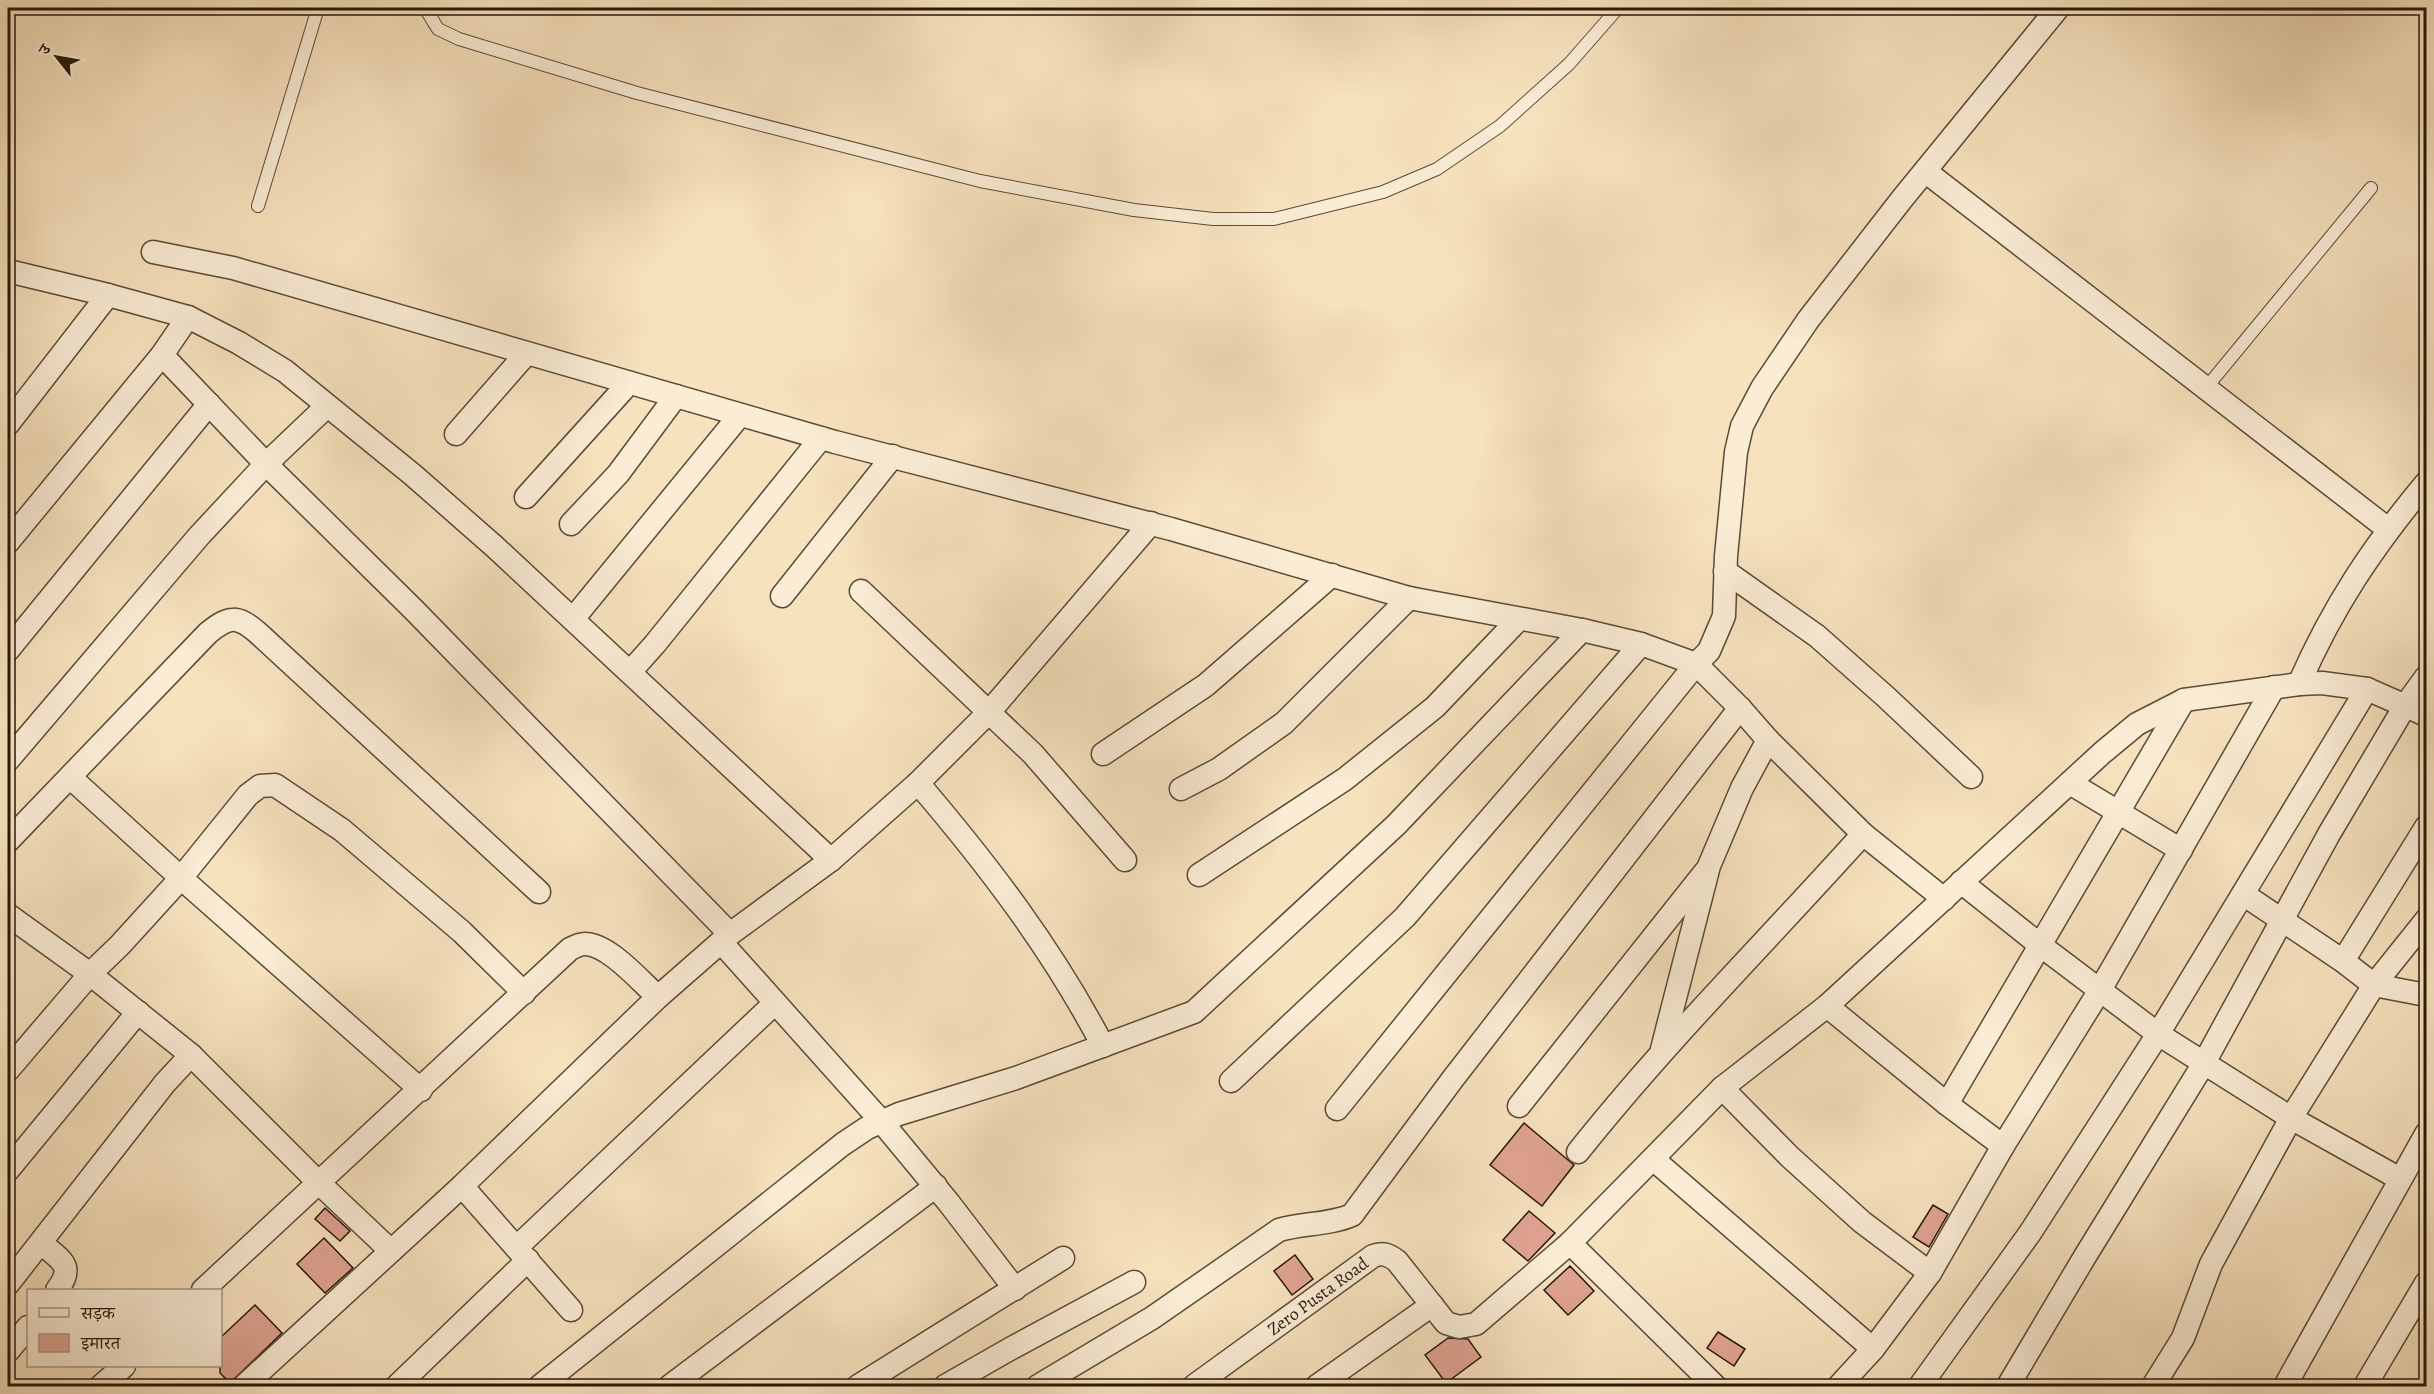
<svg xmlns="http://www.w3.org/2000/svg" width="2434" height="1394" font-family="Alegreya,'Noto Serif Devanagari',serif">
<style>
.building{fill:#e0a392;stroke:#27180b;stroke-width:1.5}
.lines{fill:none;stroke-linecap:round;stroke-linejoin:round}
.service-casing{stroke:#5b4a38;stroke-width:14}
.minor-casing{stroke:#5b4a38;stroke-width:25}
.service{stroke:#faecd5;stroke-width:12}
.minor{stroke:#faecd5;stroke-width:22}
.labels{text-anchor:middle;stroke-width:5;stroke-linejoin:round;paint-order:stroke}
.street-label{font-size:18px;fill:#27180b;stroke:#faecd5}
</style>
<rect width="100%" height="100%" fill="#f7e2be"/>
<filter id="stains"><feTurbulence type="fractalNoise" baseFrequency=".00333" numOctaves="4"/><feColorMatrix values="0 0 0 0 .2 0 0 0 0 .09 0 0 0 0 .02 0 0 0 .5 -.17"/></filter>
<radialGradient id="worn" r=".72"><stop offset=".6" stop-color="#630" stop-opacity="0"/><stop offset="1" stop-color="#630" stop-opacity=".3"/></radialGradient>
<!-- building -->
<g class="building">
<path d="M 1524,1123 L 1574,1165 L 1542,1206 L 1490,1165 Z"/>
<path d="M 1933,1205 L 1948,1214 L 1929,1247 L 1913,1237 Z"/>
<path d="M 325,1208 L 350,1231 L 340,1241 L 315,1219 Z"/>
<path d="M 1529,1211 L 1555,1233 L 1528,1261 L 1503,1240 Z"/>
<path d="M 324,1238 L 353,1268 L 325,1293 L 297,1264 Z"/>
<path d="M 1295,1255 L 1313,1279 L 1292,1295 L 1274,1271 Z"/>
<path d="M 1570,1266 L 1594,1291 L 1568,1315 L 1544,1290 Z"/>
<path d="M 255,1305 L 282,1333 L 230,1383 L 220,1373 L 220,1338 Z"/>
<path d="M 1718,1332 L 1745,1349 L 1734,1366 L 1707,1348 Z"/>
<path d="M 1448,1338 L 1468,1339 L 1481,1357 L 1446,1383 L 1425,1355 Z"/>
</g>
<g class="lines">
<defs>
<g id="service">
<path d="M 425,8 L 438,29 L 459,39 L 637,93 L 980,181 L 1134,210 L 1213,219 L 1274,219 L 1383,192 L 1437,169 L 1500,126 L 1569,64 L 1618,8"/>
<path d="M 258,206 L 318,8"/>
<path d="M 2206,388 L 2371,188"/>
</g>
<g id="minor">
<path d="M 1925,171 L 2388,529"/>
<path d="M 153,252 L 233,268 L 835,442 L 1171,529 L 1409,598 L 1582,630 L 1641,644 L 1696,664 L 1740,708 L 1768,740 L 1863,834 L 1944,899"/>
<path d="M 8,271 L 108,295 L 188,317 L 239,343 L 285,371 L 413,475 L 495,547 L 831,860"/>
<path d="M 162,355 L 266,464 L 414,610 L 730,934"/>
<path d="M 8,424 L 108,295"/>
<path d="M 456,434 L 526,354"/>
<path d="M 526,497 L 629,383"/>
<path d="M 571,524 L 618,474 L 676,396"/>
<path d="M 8,542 L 162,355 L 188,317"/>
<path d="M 1725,571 L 1817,636 L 1886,697 L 1971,777"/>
<path d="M 861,591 L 1033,754 L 1125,860"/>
<path d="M 782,596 L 893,456"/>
<path d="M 573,619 L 740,415"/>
<path d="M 8,650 L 209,404"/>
<path d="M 630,672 L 655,644 L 821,438"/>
<path d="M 2299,684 C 2333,606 2372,548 2426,483"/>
<path d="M 1103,754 L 1206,685 L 1332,575"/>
<path d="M 8,760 L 199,536 L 266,464 L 327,406"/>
<path d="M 71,778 L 181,878 L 421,1090"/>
<path d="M 918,783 C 988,865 1053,950 1103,1046"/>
<path d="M 2070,783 L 2181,850"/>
<path d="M 1181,789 L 1219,769 L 1284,723 L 1409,598"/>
<path d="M 8,841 L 208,633 C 229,616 237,615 258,633 L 539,892"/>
<path d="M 1199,875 L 1345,779 L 1435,707 L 1519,619"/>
<path d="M 1961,882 L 2040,945 L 2158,1034 L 2291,1118 L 2400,1179"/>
<path d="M 2243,894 L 2343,961 L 2374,985 L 2426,995"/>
<path d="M 8,915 L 90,974 L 191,1055 L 318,1182 L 391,1251"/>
<path d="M 721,942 L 881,1121 L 949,1203 L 1015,1289"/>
<path d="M 2343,961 L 2426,827"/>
<path d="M 1827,1006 L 1947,1104 L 2003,1146"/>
<path d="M 1662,1049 L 1709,866 L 1742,788 L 1768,740"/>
<path d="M 8,1070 L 90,974 L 120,945 L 181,878 L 248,795 L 260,786 L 275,785 L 342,830 L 462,932 L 524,993"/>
<path d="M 1231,1081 L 1405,917 L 1641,644"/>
<path d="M 1722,1088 L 1790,1157 L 1862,1222 L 1930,1273"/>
<path d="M 1947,1104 L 2184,700"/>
<path d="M 1519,1106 L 1705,872"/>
<path d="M 1337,1109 L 1696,664 L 1709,651 L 1724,616 L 1726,556 L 1736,452 L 1742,426 L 1762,388 L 1808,320 L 1902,199 L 2058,8"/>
<path d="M 1578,1152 C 1667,1040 1768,940 1863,834"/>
<path d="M 1653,1159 L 1873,1349"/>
<path d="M 8,1170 L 138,1012"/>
<path d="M 462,1186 L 571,1310"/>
<path d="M 41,1243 C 60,1260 76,1265 57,1290"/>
<path d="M 1570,1243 L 1715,1386"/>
<path d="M 517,1247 L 775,1003"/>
<path d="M 8,1284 L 165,1083 L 191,1055"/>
<path d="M 203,1290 L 570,949 C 574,947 580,944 584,944 C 608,943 641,982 658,997"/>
<path d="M 8,1351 L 28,1327"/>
<path d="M 101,1386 L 124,1366"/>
<path d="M 244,1386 L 462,1186 L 658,997 L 730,934 L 831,860 L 918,783 L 990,711 L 1151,523"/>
<path d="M 397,1386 L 528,1260"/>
<path d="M 540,1386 L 843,1144 L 867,1128 L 899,1114 L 1016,1078 L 1194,1012 L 1396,825 L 1582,630"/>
<path d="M 670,1386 L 936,1186"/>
<path d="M 858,1386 L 1063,1258"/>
<path d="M 945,1386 L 1010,1349 L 1134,1282"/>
<path d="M 1038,1386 L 1152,1318 L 1279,1230 C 1302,1223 1329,1225 1352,1215 L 1452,1080 L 1740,708"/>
<path id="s1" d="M 1194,1386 L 1373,1256 C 1383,1252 1389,1255 1397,1261 L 1446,1323 L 1459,1327 L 1476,1324 L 1570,1243 L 1722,1088 L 1827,1006 L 2102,753 L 2137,724 L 2184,700 L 2299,684 L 2322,683 L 2367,689 L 2426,715"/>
<path d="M 1317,1386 L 1432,1305"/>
<path d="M 1839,1386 L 1873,1349 L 1930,1273 L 2003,1146 L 2100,990 L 2274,687"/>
<path d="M 1920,1386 L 2030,1233 L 2158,1034 L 2367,689"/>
<path d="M 2008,1386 L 2084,1258 L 2204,1063 L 2329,834 L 2405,706 L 2426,677"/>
<path d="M 2153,1386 L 2183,1338 L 2211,1264 L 2291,1118 L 2374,985 L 2426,920"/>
<path d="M 2285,1386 L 2426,1134"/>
<path d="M 2365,1386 L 2426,1283"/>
</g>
</defs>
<!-- service casing -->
<use href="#service" class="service-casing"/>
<!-- minor casing -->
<use href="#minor" class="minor-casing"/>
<!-- service -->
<use href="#service" class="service"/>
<!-- minor -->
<use href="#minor" class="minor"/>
</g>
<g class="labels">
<!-- street labels -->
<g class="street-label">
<text dy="6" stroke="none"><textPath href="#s1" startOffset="153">Zero Pusta Road</textPath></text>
</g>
</g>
<!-- margin -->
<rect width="2434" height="1394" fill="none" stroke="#f7e2be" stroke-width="30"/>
<rect x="9" y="9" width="2416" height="1376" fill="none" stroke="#27180b" stroke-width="3"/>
<rect x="15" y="15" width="2404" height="1364" fill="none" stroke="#27180b" stroke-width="1.5"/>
<!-- legend -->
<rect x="27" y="1289" width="195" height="78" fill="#faecd5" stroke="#a69784" stroke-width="1.5"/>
<rect x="39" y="1308" width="30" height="9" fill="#faecd5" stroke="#a69784" stroke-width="1.5"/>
<text x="81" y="1319" font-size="18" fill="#27180b">सड़क</text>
<rect x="39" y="1334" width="30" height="18" fill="#e0a392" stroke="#a69784" stroke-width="1.5"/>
<text x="81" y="1349" font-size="18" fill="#27180b">इमारत</text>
<!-- north arrow -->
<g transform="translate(57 57) rotate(301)" stroke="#faecd5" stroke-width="4.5" paint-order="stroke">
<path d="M0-4.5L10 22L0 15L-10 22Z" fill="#27180b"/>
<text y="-9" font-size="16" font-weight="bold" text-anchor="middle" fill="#27180b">उ</text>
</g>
<rect width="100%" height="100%" filter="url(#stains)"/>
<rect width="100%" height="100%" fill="url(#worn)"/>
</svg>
